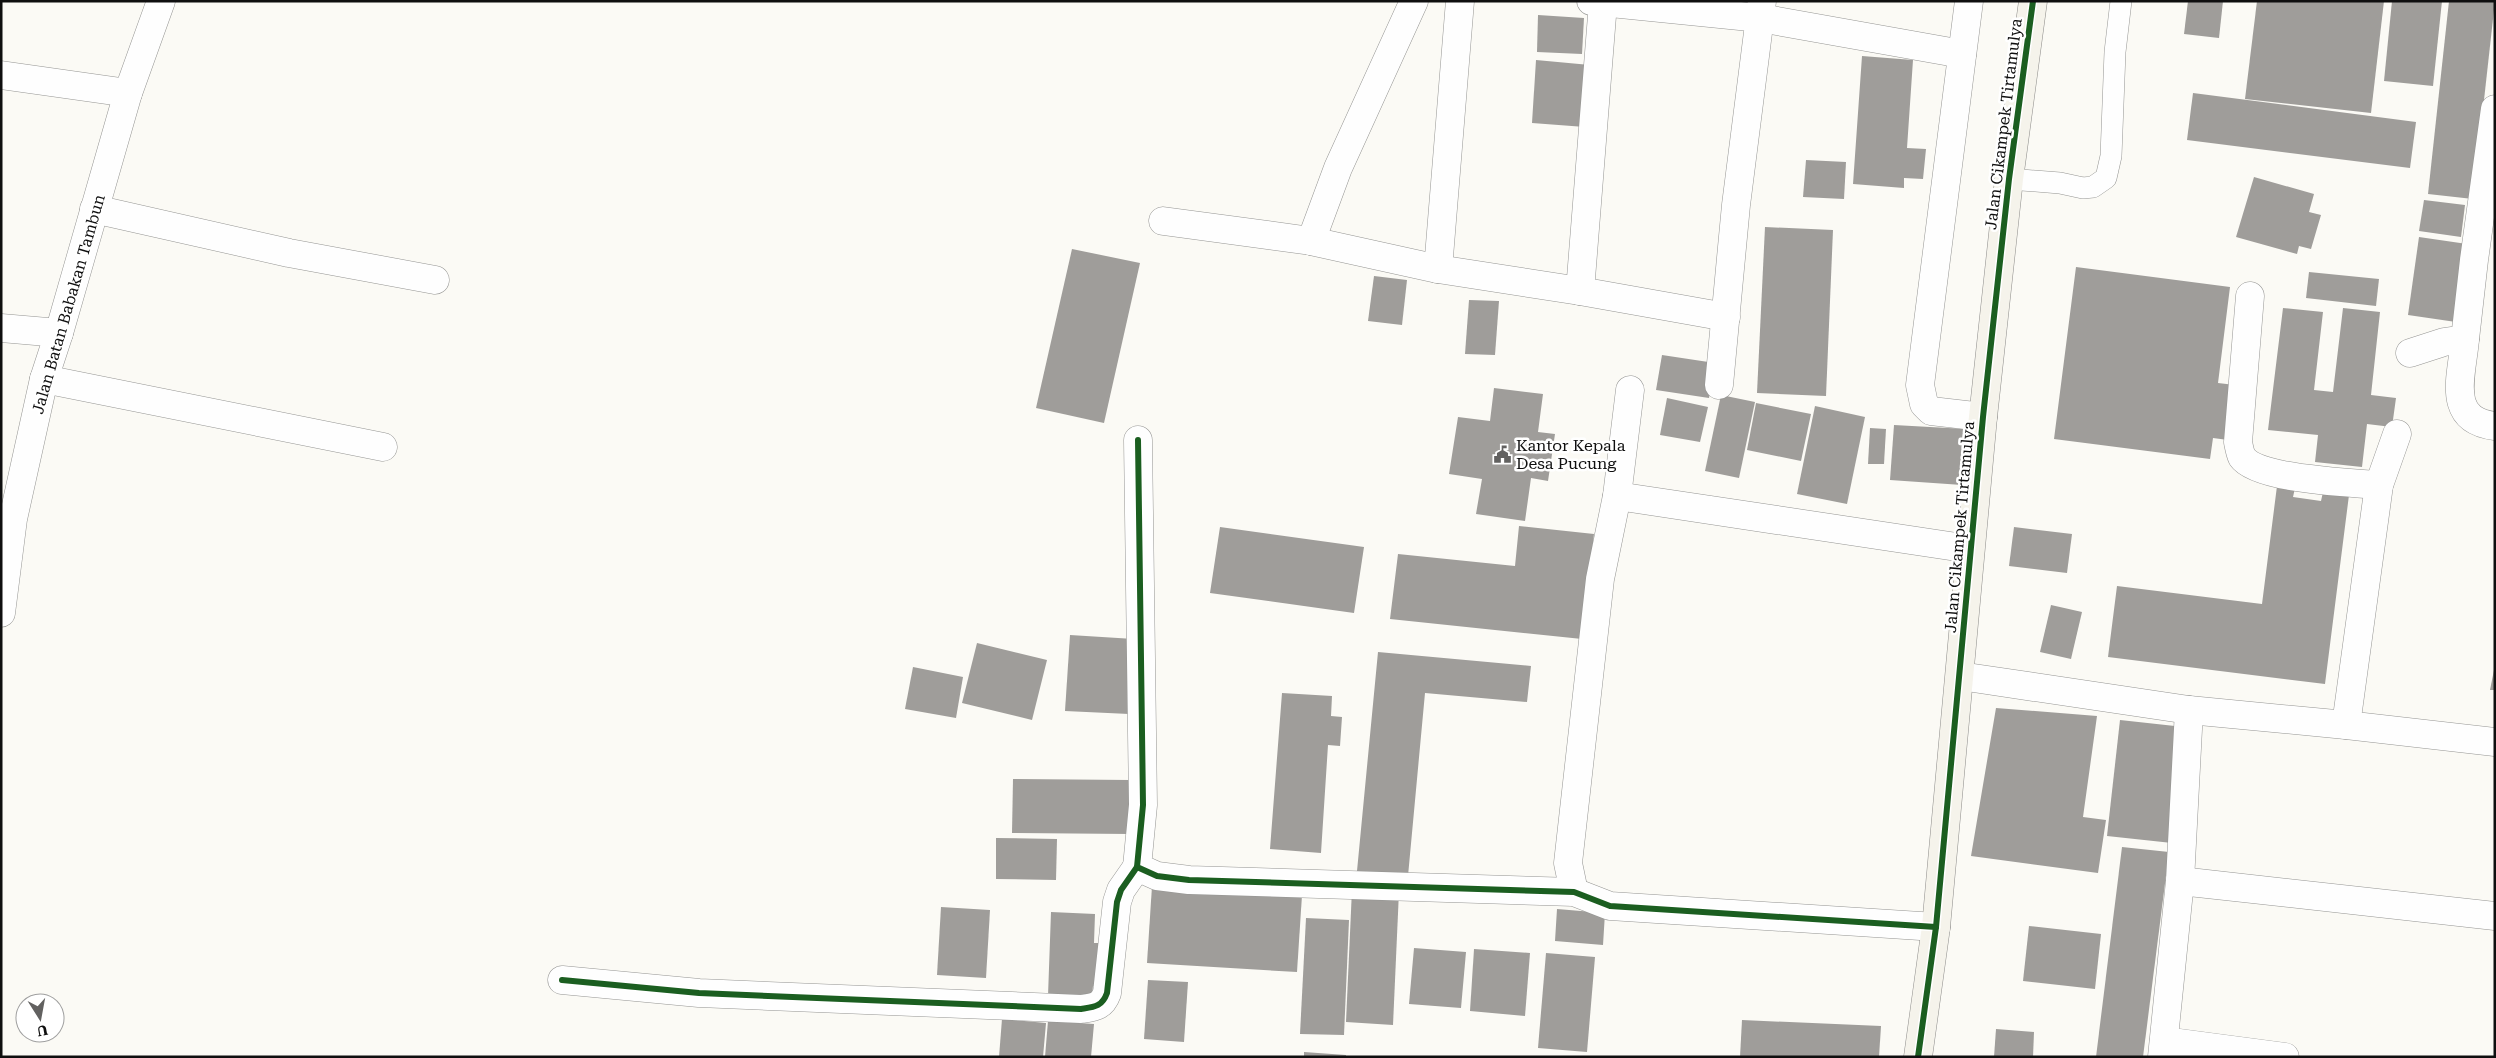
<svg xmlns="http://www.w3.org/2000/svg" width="2496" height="1058" font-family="'Roboto Serif',serif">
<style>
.building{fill:#9f9d9a}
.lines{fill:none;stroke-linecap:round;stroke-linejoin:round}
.lane-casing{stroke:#959593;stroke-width:22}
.street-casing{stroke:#959593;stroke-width:29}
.secondary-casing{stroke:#8c8b89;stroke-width:29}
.lane{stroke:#fefefe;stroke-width:21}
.street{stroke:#fefefe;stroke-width:28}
.secondary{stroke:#f5f3eb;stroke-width:28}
.cycleway-casing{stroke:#fff;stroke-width:9}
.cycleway{stroke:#1b5e20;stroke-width:6}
.labels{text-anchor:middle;stroke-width:5;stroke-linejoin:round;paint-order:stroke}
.street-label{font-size:16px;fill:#0f0f0f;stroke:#fff}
.poi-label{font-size:16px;fill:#0f0f0f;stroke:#fff;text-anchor:start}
</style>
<rect width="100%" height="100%" fill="#fbfaf5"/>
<!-- building -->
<g class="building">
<path d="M 2188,1 L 2223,1 L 2219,38 L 2184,34 Z"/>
<path d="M 2257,1 L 2384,1 L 2371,113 L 2245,99 Z"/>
<path d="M 2392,1 L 2442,1 L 2433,86 L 2384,81 Z"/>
<path d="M 2449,1 L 2495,1 L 2473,199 L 2428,194 Z"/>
<path d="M 1538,15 L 1584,18 L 1582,54 L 1537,52 Z"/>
<path d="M 1862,56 L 1913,60 L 1907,148 L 1926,149 L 1923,179 L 1904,178 L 1904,188 L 1853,184 Z"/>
<path d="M 1536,60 L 1590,65 L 1585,127 L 1532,123 Z"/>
<path d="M 2193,93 L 2416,122 L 2410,168 L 2187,140 Z"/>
<path d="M 1806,160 L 1846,162 L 1844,199 L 1803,197 Z"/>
<path d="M 2254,177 L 2314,194 L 2309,212 L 2321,215 L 2311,249 L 2299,246 L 2297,254 L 2236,237 Z"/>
<path d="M 2424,200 L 2465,205 L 2461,237 L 2419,231 Z"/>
<path d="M 1765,227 L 1833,230 L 1826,396 L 1757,393 Z"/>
<path d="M 2419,237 L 2467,244 L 2456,322 L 2408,315 Z"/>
<path d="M 1072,249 L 1140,263 L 1104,423 L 1036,408 Z"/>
<path d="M 2076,267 L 2230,287 L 2218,383 L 2235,385 L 2228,440 L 2213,438 L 2210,459 L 2054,439 Z"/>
<path d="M 2309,272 L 2379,279 L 2376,306 L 2306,298 Z"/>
<path d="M 1374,276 L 1407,280 L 1402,325 L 1368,321 Z"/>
<path d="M 1469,300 L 1499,301 L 1495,355 L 1465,354 Z"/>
<path d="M 2283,308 L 2323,312 L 2314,390 L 2333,392 L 2343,308 L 2380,312 L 2371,395 L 2396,398 L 2392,427 L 2367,424 L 2362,467 L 2315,462 L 2318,435 L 2268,430 Z"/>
<path d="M 1662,355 L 1715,363 L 1709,398 L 1656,390 Z"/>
<path d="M 1494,388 L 1543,394 L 1538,432 L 1555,434 L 1548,481 L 1531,478 L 1525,521 L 1476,514 L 1482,479 L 1449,474 L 1458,417 L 1490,421 Z"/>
<path d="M 1721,395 L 1755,402 L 1739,478 L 1705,471 Z"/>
<path d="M 1667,398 L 1708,407 L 1700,442 L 1660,435 Z"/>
<path d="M 1756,403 L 1811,414 L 1801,461 L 1747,450 Z"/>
<path d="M 1815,406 L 1865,417 L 1847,504 L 1797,494 Z"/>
<path d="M 1894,425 L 1966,429 L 1962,485 L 1890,480 Z"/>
<path d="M 1870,428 L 1886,429 L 1884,464 L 1868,464 Z"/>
<path d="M 2277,486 L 2295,488 L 2293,497 L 2321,501 L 2323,492 L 2349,495 L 2325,684 L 2108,657 L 2117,586 L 2262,604 Z"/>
<path d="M 1519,526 L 1594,534 L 1582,639 L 1390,619 L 1398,554 L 1515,566 Z"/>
<path d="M 1220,527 L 1364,547 L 1354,613 L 1210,593 Z"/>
<path d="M 2014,527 L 2072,534 L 2067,573 L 2009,566 Z"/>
<path d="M 2051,605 L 2082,612 L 2071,659 L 2040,652 Z"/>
<path d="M 1070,635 L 1134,639 L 1129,714 L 1065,711 Z"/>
<path d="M 977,643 L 1047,660 L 1032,720 L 962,703 Z"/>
<path d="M 1378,652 L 1531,666 L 1527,702 L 1425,693 L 1408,876 L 1357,871 Z"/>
<path d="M 913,667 L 963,677 L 956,718 L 905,709 Z"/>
<path d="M 2494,670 L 2495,670 L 2495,690 L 2490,690 Z"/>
<path d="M 1282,693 L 1332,696 L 1331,716 L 1342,717 L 1340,746 L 1328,745 L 1321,853 L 1270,849 Z"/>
<path d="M 1996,708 L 2097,716 L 2083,817 L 2106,820 L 2098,873 L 1971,856 Z"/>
<path d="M 2120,720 L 2184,727 L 2172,843 L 2107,836 Z"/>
<path d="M 1013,779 L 1130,780 L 1130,834 L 1012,833 Z"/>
<path d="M 996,838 L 1057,839 L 1056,880 L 996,879 Z"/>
<path d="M 2122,847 L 2169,852 L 2143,1057 L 2096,1057 Z"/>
<path d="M 1152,886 L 1302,895 L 1297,972 L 1147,963 Z"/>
<path d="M 1352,889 L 1399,891 L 1393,1025 L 1346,1022 Z"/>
<path d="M 941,907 L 990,910 L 986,978 L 937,975 Z"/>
<path d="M 1557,909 L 1605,913 L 1603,945 L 1555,941 Z"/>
<path d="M 1051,912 L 1095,914 L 1094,943 L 1106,943 L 1104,986 L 1093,986 L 1092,996 L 1048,996 Z"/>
<path d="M 1306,918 L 1349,920 L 1344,1035 L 1300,1034 Z"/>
<path d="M 2029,926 L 2101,934 L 2095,989 L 2023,981 Z"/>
<path d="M 1414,948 L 1466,952 L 1461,1008 L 1409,1004 Z"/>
<path d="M 1474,949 L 1530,953 L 1525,1016 L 1470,1011 Z"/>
<path d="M 1546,953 L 1595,957 L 1587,1052 L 1538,1048 Z"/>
<path d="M 1148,980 L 1188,982 L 1184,1042 L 1144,1039 Z"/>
<path d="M 1002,1019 L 1046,1023 L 1043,1057 L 999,1057 Z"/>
<path d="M 1742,1020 L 1881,1026 L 1879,1057 L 1740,1057 Z"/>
<path d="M 1048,1021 L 1094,1024 L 1091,1057 L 1045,1057 Z"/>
<path d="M 1996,1029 L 2034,1032 L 2033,1057 L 1994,1057 Z"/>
<path d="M 1304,1052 L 1346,1055 L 1346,1057 L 1304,1057 Z"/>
</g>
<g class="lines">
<defs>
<path id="lane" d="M 2009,179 L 2060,183 L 2083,188 L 2093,187 L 2106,178 L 2111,156 L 2115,52 L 2121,1"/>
<g id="street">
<path d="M 1591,1 L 1760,18 L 1962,54"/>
<path d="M 1969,1 L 1920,385 L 1924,404 L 1931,411 L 1983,417"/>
<path d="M 1,75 L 128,93"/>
<path d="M 94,209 L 289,253 L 435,280"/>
<path d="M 1163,221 L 1311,241 L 1438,269 L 1580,291 L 1726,317"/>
<path d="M 1311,241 L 1338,168 L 1414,1"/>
<path d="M 1438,269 L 1460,1"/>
<path d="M 1580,291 L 1603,3"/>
<path d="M 2250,296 L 2238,442 C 2239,447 2240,453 2242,457 C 2257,479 2352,483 2379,485"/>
<path d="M 1,328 L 59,333"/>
<path d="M 2465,339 C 2462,376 2445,420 2495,426"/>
<path d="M 2410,353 L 2444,342 L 2465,339 L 2474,260 L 2495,109"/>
<path d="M 44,379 L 383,447"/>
<path d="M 1719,385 L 1736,205 L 1762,1"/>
<path d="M 1138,440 L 1143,805 L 1137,867 L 1157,876 L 1189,880 L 1574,892 L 1610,906 L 1936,927"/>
<path d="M 1617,496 L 1970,549"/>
<path d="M 1,613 L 13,519 L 44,379 L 59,333 L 128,93 L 161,1"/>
<path d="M 1960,676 L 2189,710 L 2346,725 L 2495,742"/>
<path d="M 2346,725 L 2379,485 L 2397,434"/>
<path d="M 2180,881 L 2495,916"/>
<path d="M 1574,892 L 1568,863 L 1600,579 L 1617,496 L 1630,390"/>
<path d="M 562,980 L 699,993 L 1081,1009 C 1094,1007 1102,1007 1107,993 L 1117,902 L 1121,890 L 1137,867"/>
<path d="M 2164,1041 L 2285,1057"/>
<path d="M 2162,1057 L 2180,881 L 2189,710"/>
</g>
<path id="secondary" d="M 1918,1057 L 1936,927 L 1983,417 L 2009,179 L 2033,1"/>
</defs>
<!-- lane casing -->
<use href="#lane" class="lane-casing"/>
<!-- street casing -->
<use href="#street" class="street-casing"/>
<!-- secondary casing -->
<use href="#secondary" class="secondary-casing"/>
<!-- lane -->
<use href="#lane" class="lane"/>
<!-- street -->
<use href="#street" class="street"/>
<!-- secondary -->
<use href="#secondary" class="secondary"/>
<defs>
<g id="cycleway">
<path d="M 1138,440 L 1143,805 L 1137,867 L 1157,876 L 1189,880 L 1574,892 L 1610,906 L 1936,927"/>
<path d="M 562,980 L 699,993 L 1081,1009 C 1094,1007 1102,1007 1107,993 L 1117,902 L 1121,890 L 1137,867"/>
<path d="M 1918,1057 L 1936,927 L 1983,417 L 2009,179 L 2033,1"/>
</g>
</defs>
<!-- cycleway casing -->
<use href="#cycleway" class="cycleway-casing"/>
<!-- cycleway -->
<use href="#cycleway" class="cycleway"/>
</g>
<!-- icons -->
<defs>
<symbol id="civic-bare" viewBox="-9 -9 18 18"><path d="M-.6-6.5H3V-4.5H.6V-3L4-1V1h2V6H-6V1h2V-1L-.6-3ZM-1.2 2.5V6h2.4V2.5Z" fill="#626160" stroke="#fff" stroke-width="2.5" paint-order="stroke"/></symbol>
</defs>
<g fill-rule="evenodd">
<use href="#civic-bare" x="1490" y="442" width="25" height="25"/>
</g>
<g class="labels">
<!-- street labels -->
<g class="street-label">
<text transform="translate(2003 124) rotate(-83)" y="6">Jalan Cikampek Tirtamulya</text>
<text transform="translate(68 304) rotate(-74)" y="6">Jalan Batan Babakan Tambun</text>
<text transform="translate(1959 527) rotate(-85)" y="6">Jalan Cikampek Tirtamulya</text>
</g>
<!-- poi labels -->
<g class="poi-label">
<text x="1516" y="451">Kantor Kepala<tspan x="1516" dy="18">Desa Pucung</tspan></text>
</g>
</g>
<!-- border -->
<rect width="2496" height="1058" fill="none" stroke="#0f0f0f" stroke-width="5"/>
<!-- north arrow -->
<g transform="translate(40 1018) rotate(169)"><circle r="24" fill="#ffffff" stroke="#9f9f9f"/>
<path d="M0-4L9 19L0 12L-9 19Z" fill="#626160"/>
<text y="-8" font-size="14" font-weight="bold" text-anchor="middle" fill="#0f0f0f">U</text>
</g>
</svg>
